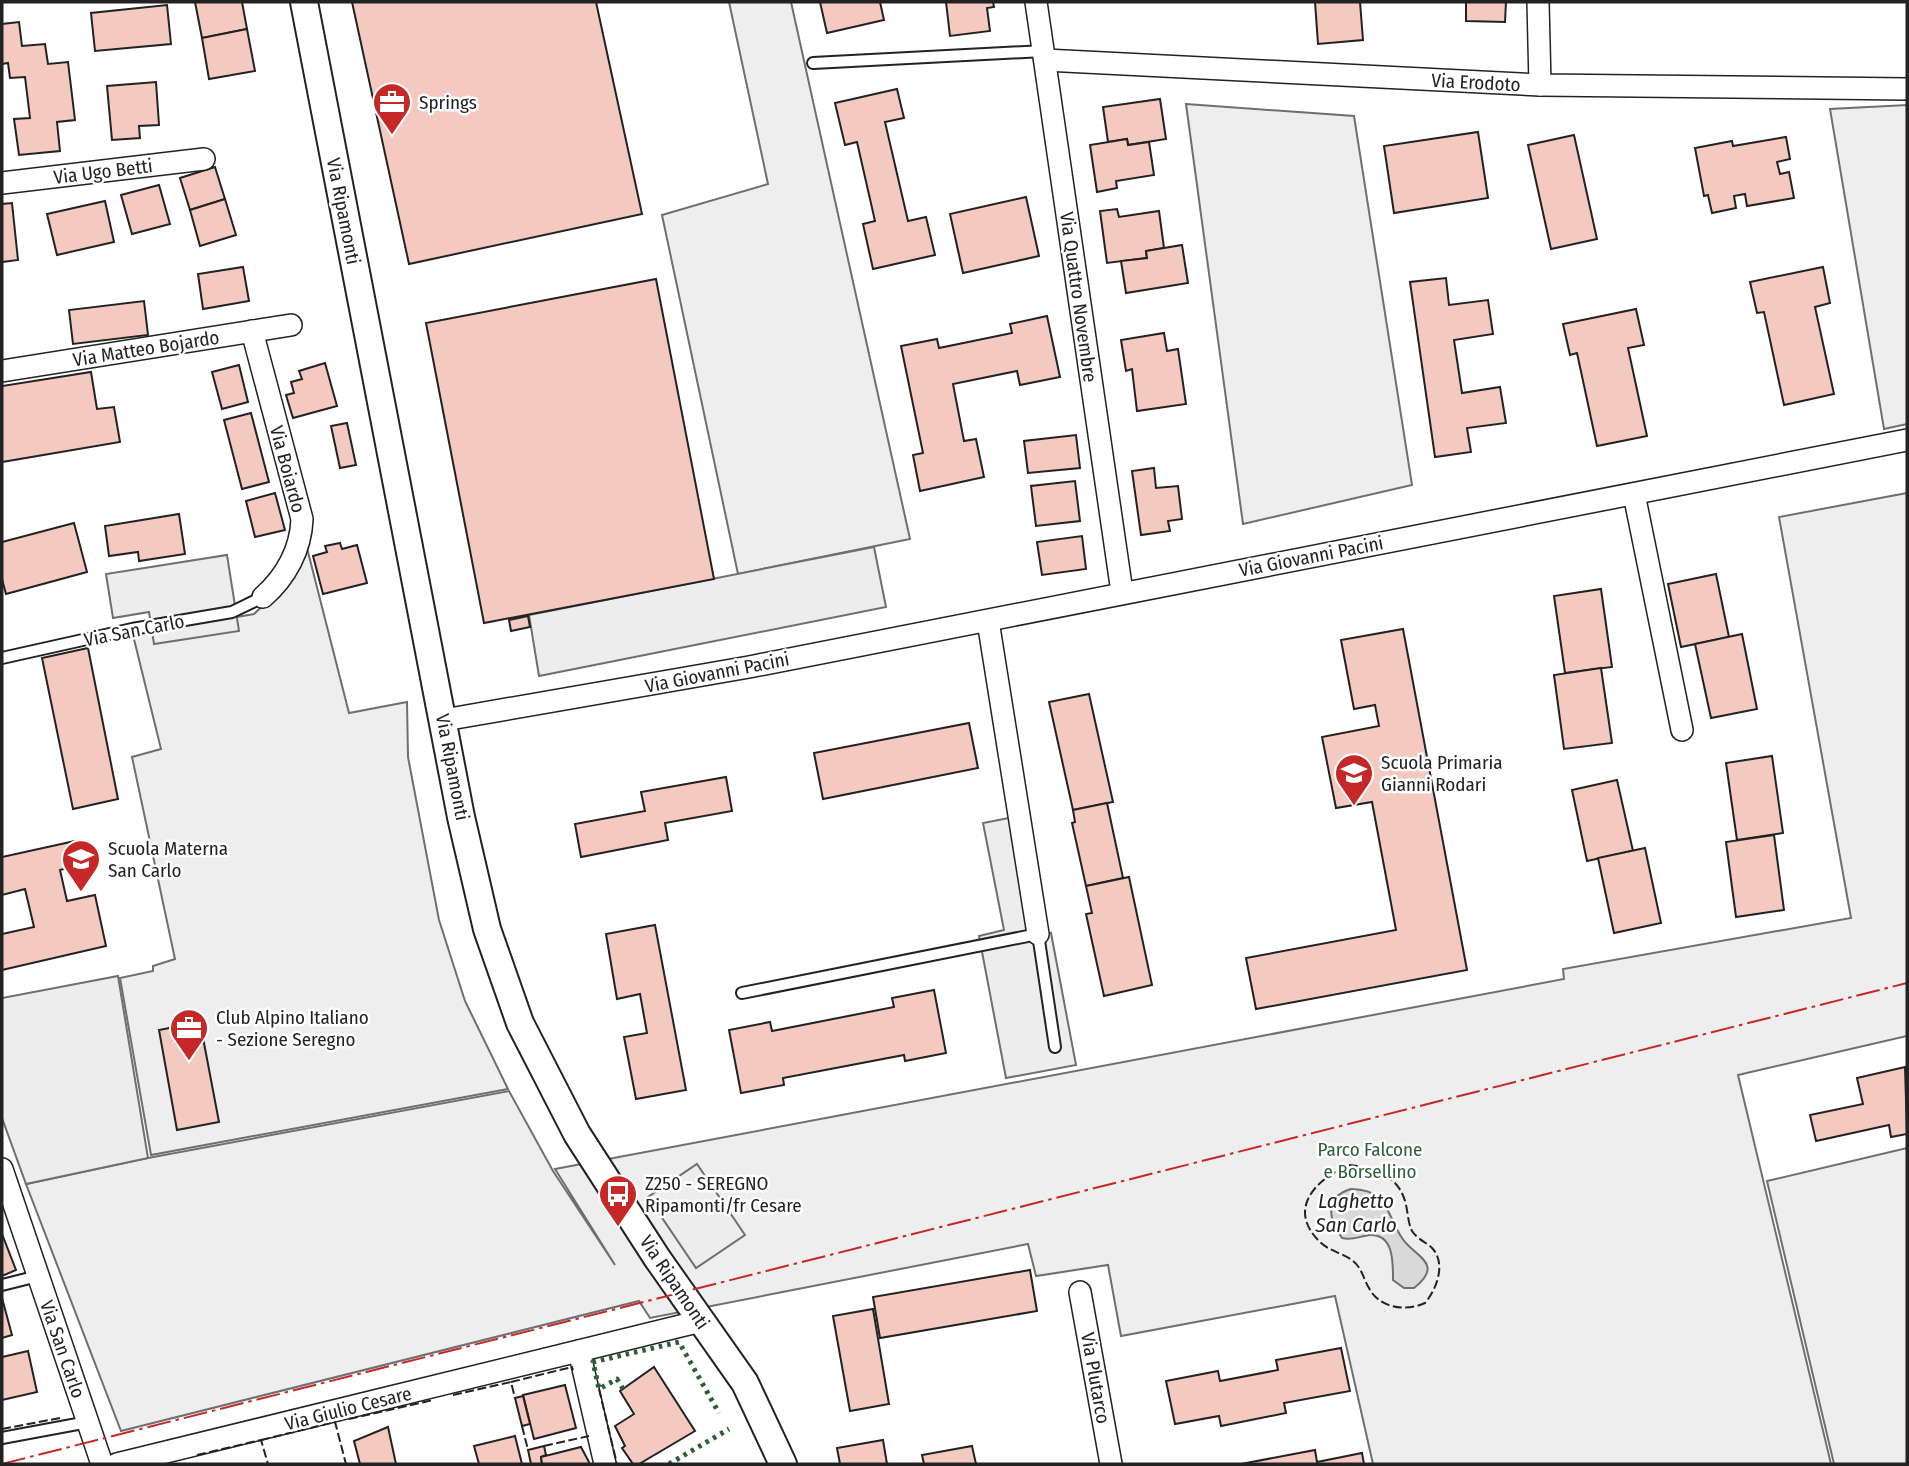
<svg xmlns="http://www.w3.org/2000/svg" width="1909" height="1466" font-family="'Fira Sans Condensed',sans-serif">
<style>
.green{fill:#eee;stroke:#6f6f6f;stroke-width:2}
.parking{fill:#ededed;stroke:#6f6f6f;stroke-width:2}
.water{fill:#d9d9d9;stroke:#6f6f6f;stroke-width:2}
.building{fill:#f3c9c0;stroke:#222;stroke-width:2}
.lines{fill:none;stroke-linecap:round;stroke-linejoin:round}
.service-casing{stroke:#222;stroke-width:14}
.minor-casing{stroke:#222;stroke-width:24}
.tertiary-casing{stroke:#222;stroke-width:30}
.service{stroke:#fff;stroke-width:10}
.minor{stroke:#fff;stroke-width:21}
.tertiary{stroke:#fff;stroke-width:26}
.hedge{stroke:#2f5e38;stroke-width:5;stroke-dasharray:3.5 5;stroke-linecap:butt}
.fence{stroke:#222;stroke-width:2;stroke-dasharray:9 3.5;stroke-linecap:butt}
.power{stroke:#c62828;stroke-width:2;stroke-dasharray:24 5 3.5 5;stroke-linecap:butt}
.labels{text-anchor:middle;stroke-width:5;stroke-linejoin:round;paint-order:stroke}
.street-label{font-size:19px;fill:#222;stroke:#fff}
.poi-label{font-size:19px;fill:#222;stroke:#fff;text-anchor:start}
.park-label{font-size:19px;fill:#2f5e38;stroke:#fff}
.water-label{font-size:21px;font-style:italic;fill:#222;stroke:#fff}
</style>
<rect width="100%" height="100%" fill="#fff"/>
<!-- green -->
<g class="green">
<path d="M 729,2 L 791,2 L 910,539 L 738,574 L 662,215 L 768,184 Z"/>
<path d="M 1186,104 L 1354,116 L 1412,485 L 1243,524 Z"/>
<path d="M 1907,105 L 1907,424 L 1884,429 L 1830,109 Z"/>
<path d="M 1907,493 L 1907,1036 L 1738,1075 L 1831,1464 L 1373,1464 L 1335,1296 L 1121,1336 L 1108,1265 L 1036,1276 L 1028,1244 L 650,1318 L 639,1301 L 121,1431 L 26,1184 L 148,1158 L 509,1091 L 553,1171 L 615,1265 L 555,1169 L 1564,979 L 1563,969 L 1851,918 L 1779,517 Z"/>
<path d="M 307,548 L 349,713 L 407,702 L 408,757 L 439,920 L 465,1001 L 508,1089 L 151,1155 L 120,978 L 153,971 L 153,966 L 175,959 L 132,757 L 161,749 L 133,635 L 254,614 L 281,588 Z"/>
<path d="M 1907,1148 L 1907,1464 L 1834,1464 L 1767,1181 Z"/>
</g>
<!-- parking -->
<g class="parking">
<path d="M 874,547 L 886,607 L 539,676 L 529,615 Z"/>
<path d="M 227,555 L 239,631 L 154,644 L 149,612 L 113,618 L 106,574 Z"/>
<path d="M 1009,818 L 1032,936 L 1051,933 L 1076,1065 L 1006,1078 L 979,936 L 1004,930 L 983,823 Z"/>
<path d="M 118,976 L 148,1158 L 26,1184 L 2,1118 L 2,998 Z"/>
<path d="M 697,1164 L 745,1235 L 696,1268 L 648,1197 Z"/>
</g>
<!-- water -->
<path class="water" d="M 1351,1189 C 1390,1190 1385,1213 1402,1238 C 1413,1256 1446,1263 1414,1288 L 1404,1288 L 1393,1280 C 1393,1263 1394,1234 1370,1235 C 1359,1236 1353,1241 1342,1238 C 1328,1218 1324,1197 1351,1189 Z"/>
<!-- building -->
<g class="building">
<path d="M 195,2 L 242,2 L 247,29 L 202,38 Z"/>
<path d="M 352,2 L 596,2 L 642,214 L 409,264 Z"/>
<path d="M 820,2 L 880,2 L 884,20 L 827,33 Z"/>
<path d="M 946,2 L 993,2 L 994,7 L 987,8 L 990,31 L 950,36 Z"/>
<path d="M 1315,2 L 1360,2 L 1363,40 L 1318,44 Z"/>
<path d="M 1466,2 L 1506,2 L 1505,22 L 1466,21 Z"/>
<path d="M 167,5 L 171,44 L 95,51 L 91,13 Z"/>
<path d="M 19,22 L 22,46 L 45,44 L 48,64 L 68,62 L 75,120 L 57,122 L 60,151 L 19,155 L 14,119 L 30,118 L 25,77 L 10,78 L 8,63 L 2,64 L 2,24 Z"/>
<path d="M 247,29 L 255,71 L 209,79 L 202,38 Z"/>
<path d="M 156,82 L 159,125 L 139,126 L 140,138 L 112,140 L 107,86 Z"/>
<path d="M 897,89 L 904,118 L 885,122 L 908,221 L 926,217 L 935,255 L 873,269 L 863,224 L 875,221 L 857,142 L 845,145 L 835,103 Z"/>
<path d="M 1160,99 L 1166,139 L 1128,145 L 1127,139 L 1108,142 L 1103,107 Z"/>
<path d="M 1478,132 L 1488,198 L 1394,213 L 1384,146 Z"/>
<path d="M 1574,135 L 1597,239 L 1551,249 L 1528,145 Z"/>
<path d="M 1786,137 L 1790,159 L 1777,162 L 1780,174 L 1789,172 L 1794,198 L 1747,206 L 1745,194 L 1734,196 L 1736,208 L 1712,213 L 1708,195 L 1704,196 L 1695,148 L 1732,141 L 1733,146 Z"/>
<path d="M 1127,139 L 1128,145 L 1149,142 L 1154,175 L 1116,181 L 1117,188 L 1097,192 L 1090,145 Z"/>
<path d="M 215,167 L 225,199 L 190,210 L 180,178 Z"/>
<path d="M 159,185 L 170,224 L 132,234 L 121,195 Z"/>
<path d="M 1026,197 L 1039,256 L 963,273 L 950,214 Z"/>
<path d="M 225,199 L 236,235 L 200,246 L 190,210 Z"/>
<path d="M 105,201 L 114,242 L 57,255 L 47,214 Z"/>
<path d="M 12,203 L 18,260 L 2,262 L 2,204 Z"/>
<path d="M 1117,209 L 1119,217 L 1159,211 L 1164,248 L 1146,251 L 1147,258 L 1107,263 L 1100,211 Z"/>
<path d="M 1182,245 L 1188,283 L 1126,293 L 1121,261 L 1147,258 L 1146,251 Z"/>
<path d="M 243,267 L 249,301 L 203,309 L 198,274 Z"/>
<path d="M 1823,267 L 1830,303 L 1815,307 L 1834,394 L 1784,405 L 1764,312 L 1757,313 L 1750,282 Z"/>
<path d="M 1446,278 L 1449,305 L 1488,300 L 1493,334 L 1454,340 L 1462,393 L 1500,387 L 1506,423 L 1467,428 L 1471,452 L 1435,457 L 1410,282 Z"/>
<path d="M 656,279 L 714,579 L 484,623 L 426,323 Z"/>
<path d="M 144,301 L 148,335 L 73,344 L 69,310 Z"/>
<path d="M 1636,309 L 1644,345 L 1628,348 L 1647,436 L 1597,446 L 1577,353 L 1570,355 L 1563,324 Z"/>
<path d="M 1047,316 L 1060,377 L 1020,385 L 1017,371 L 953,384 L 964,441 L 976,439 L 984,477 L 920,491 L 913,455 L 923,453 L 901,346 L 937,339 L 939,348 L 1012,333 L 1010,324 Z"/>
<path d="M 1164,333 L 1167,351 L 1178,349 L 1186,404 L 1137,411 L 1132,369 L 1126,371 L 1121,340 Z"/>
<path d="M 325,363 L 337,406 L 293,418 L 286,395 L 294,393 L 291,382 L 302,379 L 299,371 Z"/>
<path d="M 239,365 L 248,402 L 222,409 L 212,372 Z"/>
<path d="M 91,372 L 97,409 L 114,407 L 120,442 L 2,462 L 2,386 Z"/>
<path d="M 251,413 L 269,482 L 242,489 L 224,420 Z"/>
<path d="M 347,423 L 356,465 L 340,468 L 331,426 Z"/>
<path d="M 1076,435 L 1080,468 L 1028,473 L 1024,441 Z"/>
<path d="M 1154,468 L 1156,488 L 1178,486 L 1182,519 L 1168,521 L 1170,531 L 1141,535 L 1132,471 Z"/>
<path d="M 1075,481 L 1080,521 L 1036,526 L 1031,486 Z"/>
<path d="M 275,493 L 285,530 L 255,537 L 246,501 Z"/>
<path d="M 179,514 L 185,554 L 139,561 L 138,552 L 109,556 L 105,526 Z"/>
<path d="M 74,523 L 87,572 L 6,594 L 2,579 L 2,542 Z"/>
<path d="M 1082,536 L 1086,569 L 1042,575 L 1037,542 Z"/>
<path d="M 340,543 L 342,549 L 357,545 L 367,583 L 323,594 L 313,556 L 327,552 L 325,546 Z"/>
<path d="M 1716,574 L 1729,637 L 1681,647 L 1668,584 Z"/>
<path d="M 1601,589 L 1612,667 L 1565,673 L 1554,596 Z"/>
<path d="M 528,616 L 530,627 L 511,631 L 509,620 Z"/>
<path d="M 1403,629 L 1467,970 L 1256,1009 L 1246,958 L 1396,930 L 1372,802 L 1336,808 L 1322,737 L 1379,726 L 1375,705 L 1354,709 L 1341,640 Z"/>
<path d="M 1742,634 L 1757,709 L 1711,718 L 1695,644 Z"/>
<path d="M 88,648 L 118,799 L 73,809 L 42,658 Z"/>
<path d="M 1601,668 L 1612,743 L 1564,749 L 1554,675 Z"/>
<path d="M 1089,694 L 1113,802 L 1073,810 L 1049,702 Z"/>
<path d="M 969,723 L 978,768 L 823,799 L 814,753 Z"/>
<path d="M 1772,756 L 1783,833 L 1737,840 L 1726,763 Z"/>
<path d="M 726,777 L 732,811 L 665,823 L 668,840 L 581,857 L 575,824 L 645,811 L 641,792 Z"/>
<path d="M 1617,780 L 1633,851 L 1587,861 L 1572,790 Z"/>
<path d="M 1107,803 L 1123,878 L 1086,886 L 1072,823 L 1075,822 L 1073,810 Z"/>
<path d="M 1774,835 L 1784,910 L 1736,917 L 1726,842 Z"/>
<path d="M 75,841 L 80,865 L 60,870 L 67,901 L 95,895 L 106,946 L 2,970 L 2,934 L 34,927 L 25,889 L 2,895 L 2,857 Z"/>
<path d="M 1645,848 L 1661,923 L 1614,933 L 1598,858 Z"/>
<path d="M 1129,877 L 1152,985 L 1104,996 L 1086,914 L 1092,913 L 1086,886 Z"/>
<path d="M 655,925 L 686,1090 L 636,1099 L 624,1037 L 647,1033 L 640,994 L 617,999 L 606,934 Z"/>
<path d="M 934,990 L 946,1053 L 905,1061 L 904,1055 L 783,1078 L 784,1085 L 741,1093 L 729,1030 L 770,1022 L 772,1031 L 894,1007 L 892,998 Z"/>
<path d="M 200,1022 L 219,1122 L 177,1130 L 159,1030 Z"/>
<path d="M 1905,1067 L 1907,1134 L 1891,1137 L 1889,1125 L 1816,1141 L 1810,1115 L 1863,1104 L 1857,1078 Z"/>
<path d="M 2,1234 L 16,1270 L 2,1276 Z"/>
<path d="M 1030,1270 L 1037,1311 L 880,1338 L 873,1297 Z"/>
<path d="M 2,1298 L 12,1335 L 2,1338 Z"/>
<path d="M 873,1309 L 889,1404 L 850,1411 L 833,1316 Z"/>
<path d="M 1341,1348 L 1350,1391 L 1284,1403 L 1286,1413 L 1221,1426 L 1219,1416 L 1175,1424 L 1166,1381 L 1218,1371 L 1220,1381 L 1278,1370 L 1276,1360 Z"/>
<path d="M 28,1351 L 37,1392 L 2,1400 L 2,1357 Z"/>
<path d="M 654,1367 L 695,1431 L 639,1464 L 633,1464 L 622,1448 L 625,1446 L 615,1426 L 634,1414 L 620,1391 Z"/>
<path d="M 565,1385 L 576,1428 L 534,1439 L 523,1395 Z"/>
<path d="M 523,1396 L 530,1424 L 522,1426 L 515,1398 Z"/>
<path d="M 388,1427 L 396,1464 L 360,1464 L 354,1441 Z"/>
<path d="M 515,1436 L 522,1464 L 479,1464 L 474,1446 Z"/>
<path d="M 883,1440 L 887,1464 L 840,1464 L 837,1448 Z"/>
<path d="M 544,1446 L 546,1455 L 541,1457 L 542,1464 L 531,1464 L 528,1450 Z"/>
<path d="M 972,1446 L 976,1464 L 924,1464 L 922,1455 Z"/>
<path d="M 581,1447 L 590,1464 L 542,1464 L 541,1457 Z"/>
<path d="M 1315,1450 L 1317,1462 L 1362,1453 L 1364,1464 L 1241,1464 Z"/>
</g>
<g class="lines">
<defs>
<g id="service">
<path d="M 813,63 L 1043,51"/>
<path d="M 2,658 L 132,629 L 232,612 L 263,597"/>
<path d="M 742,993 L 1038,934 L 1055,1047"/>
<path d="M 2,1285 L 38,1276"/>
<path d="M 2,1438 L 88,1422"/>
</g>
<g id="minor">
<path d="M 1036,2 L 1122,592"/>
<path d="M 1538,2 L 1540,85"/>
<path d="M 1045,60 L 1540,85 L 1907,89"/>
<path d="M 2,183 L 204,159"/>
<path d="M 252,331 L 302,519 C 301,549 286,577 263,597"/>
<path d="M 2,371 L 291,325"/>
<path d="M 1634,494 L 1682,730"/>
<path d="M 988,621 L 1038,934"/>
<path d="M 444,720 L 749,667 L 1907,440"/>
<path d="M 2,1169 L 102,1464"/>
<path d="M 1080,1292 L 1111,1464"/>
<path d="M 579,1351 L 605,1464"/>
<path d="M 117,1464 L 701,1321"/>
</g>
<path id="tertiary" d="M 304,2 L 461,817 L 487,929 L 520,1023 L 577,1134 L 657,1258 L 745,1383 L 783,1464"/>
</defs>
<!-- service casing -->
<use href="#service" class="service-casing"/>
<!-- minor casing -->
<use href="#minor" class="minor-casing"/>
<!-- tertiary casing -->
<use href="#tertiary" class="tertiary-casing"/>
<!-- service -->
<use href="#service" class="service"/>
<!-- minor -->
<use href="#minor" class="minor"/>
<!-- tertiary -->
<use href="#tertiary" class="tertiary"/>
<!-- hedge -->
<g class="hedge">
<path d="M 623,1389 L 617,1379 L 599,1389 L 593,1362 L 679,1342 L 719,1413"/>
<path d="M 669,1464 L 729,1429"/>
</g>
<!-- fence -->
<g class="fence">
<path d="M 1349,1165 C 1375,1168 1400,1176 1406,1205 C 1408,1213 1408,1223 1412,1231 C 1417,1239 1426,1242 1432,1248 C 1447,1264 1436,1290 1425,1303 C 1406,1312 1379,1308 1369,1288 C 1363,1278 1362,1268 1353,1261 C 1343,1253 1329,1251 1320,1242 C 1286,1209 1316,1179 1349,1165 Z"/>
<path d="M 511,1382 L 572,1367 L 573,1370"/>
<path d="M 599,1389 L 617,1464"/>
<path d="M 453,1395 L 511,1382 L 515,1398"/>
<path d="M 349,1419 L 433,1400"/>
<path d="M 522,1426 L 528,1450"/>
<path d="M 2,1429 L 60,1418"/>
<path d="M 261,1440 L 335,1422 L 346,1464"/>
<path d="M 544,1446 L 589,1436"/>
<path d="M 197,1455 L 261,1440 L 268,1464"/>
</g>
<!-- power -->
<path class="power" d="M 2,1464 L 1907,983"/>
</g>
<!-- icons -->
<defs>
<symbol id="office-pin" viewBox="-11 -11 22 30"><path d="M0 17L-7.5 6A9.5 9.5 0 1 1 7.5 6Z" fill="#c62828" stroke="#fff"/><path d="M-6-3h4V-5.5h4V-3h4V5H-6ZM-1-4.5V-3h2v-1.5ZM-6 0V1H6V0Z" fill="#fff"/></symbol>
<symbol id="school-pin" viewBox="-11 -11 22 30"><path d="M0 17L-7.5 6A9.5 9.5 0 1 1 7.5 6Z" fill="#c62828" stroke="#fff"/><path d="M0-5L7-2L0 1L-7-2ZM-4 1L0 2.5L4 1V4Q0 6-4 4Z" fill="#fff"/></symbol>
<symbol id="bus-pin" viewBox="-11 -11 22 30"><path d="M0 17L-7.5 6A9.5 9.5 0 1 1 7.5 6Z" fill="#c62828" stroke="#fff"/><path d="M-5-6H5V4H4V6H2V4H-2V6H-4V4H-5ZM-3.5-4V0h7V-4ZM-3.5 1.2v1.5H-2V1.2ZM2 1.2v1.5H3.5V1.2Z" fill="#fff"/></symbol>
</defs>
<g fill-rule="evenodd">
<use href="#office-pin" x="370" y="80" width="44" height="60"/>
<use href="#school-pin" x="1332" y="751" width="44" height="60"/>
<use href="#school-pin" x="59" y="837" width="44" height="60"/>
<use href="#office-pin" x="167" y="1006" width="44" height="60"/>
<use href="#bus-pin" x="596" y="1172" width="44" height="60"/>
</g>
<g class="labels">
<!-- street labels -->
<g class="street-label">
<text transform="translate(1476 82) rotate(3)" y="7">Via Erodoto</text>
<text transform="translate(103 171) rotate(-7)" y="7">Via Ugo Betti</text>
<text transform="translate(344 211) rotate(79)" y="7">Via Ripamonti</text>
<text transform="translate(1079 297) rotate(82)" y="7">Via Quattro Novembre</text>
<text transform="translate(146 348) rotate(-9)" y="7">Via Matteo Bojardo</text>
<text transform="translate(288 469) rotate(75)" y="7">Via Boiardo</text>
<text transform="translate(1311 556) rotate(-11)" y="7">Via Giovanni Pacini</text>
<text transform="translate(134 630) rotate(-11)" y="7">Via San Carlo</text>
<text transform="translate(717 672) rotate(-11)" y="7">Via Giovanni Pacini</text>
<text transform="translate(453 767) rotate(79)" y="7">Via Ripamonti</text>
<text transform="translate(675 1282) rotate(56)" y="7">Via Ripamonti</text>
<text transform="translate(63 1349) rotate(71)" y="7">Via San Carlo</text>
<text transform="translate(1096 1378) rotate(80)" y="7">Via Plutarco</text>
<text transform="translate(348 1408) rotate(-14)" y="7">Via Giulio Cesare</text>
</g>
<!-- poi labels -->
<g class="poi-label">
<text x="419" y="109">Springs</text>
<text x="1381" y="769">Scuola Primaria<tspan x="1381" dy="22">Gianni Rodari</tspan></text>
<text x="108" y="855">Scuola Materna<tspan x="108" dy="22">San Carlo</tspan></text>
<text x="216" y="1024">Club Alpino Italiano<tspan x="216" dy="22">- Sezione Seregno</tspan></text>
<text x="645" y="1190">Z250 - SEREGNO<tspan x="645" dy="22">Ripamonti/fr Cesare</tspan></text>
</g>
<!-- park labels -->
<g class="park-label">
<text x="1370" y="1156">Parco Falcone<tspan x="1370" dy="22">e Borsellino</tspan></text>
</g>
<!-- water labels -->
<g class="water-label">
<text x="1356" y="1208">Laghetto<tspan x="1356" dy="24">San Carlo</tspan></text>
</g>
</g>
<!-- border -->
<rect width="1909" height="1466" fill="none" stroke="#222222" stroke-width="7"/>
</svg>
